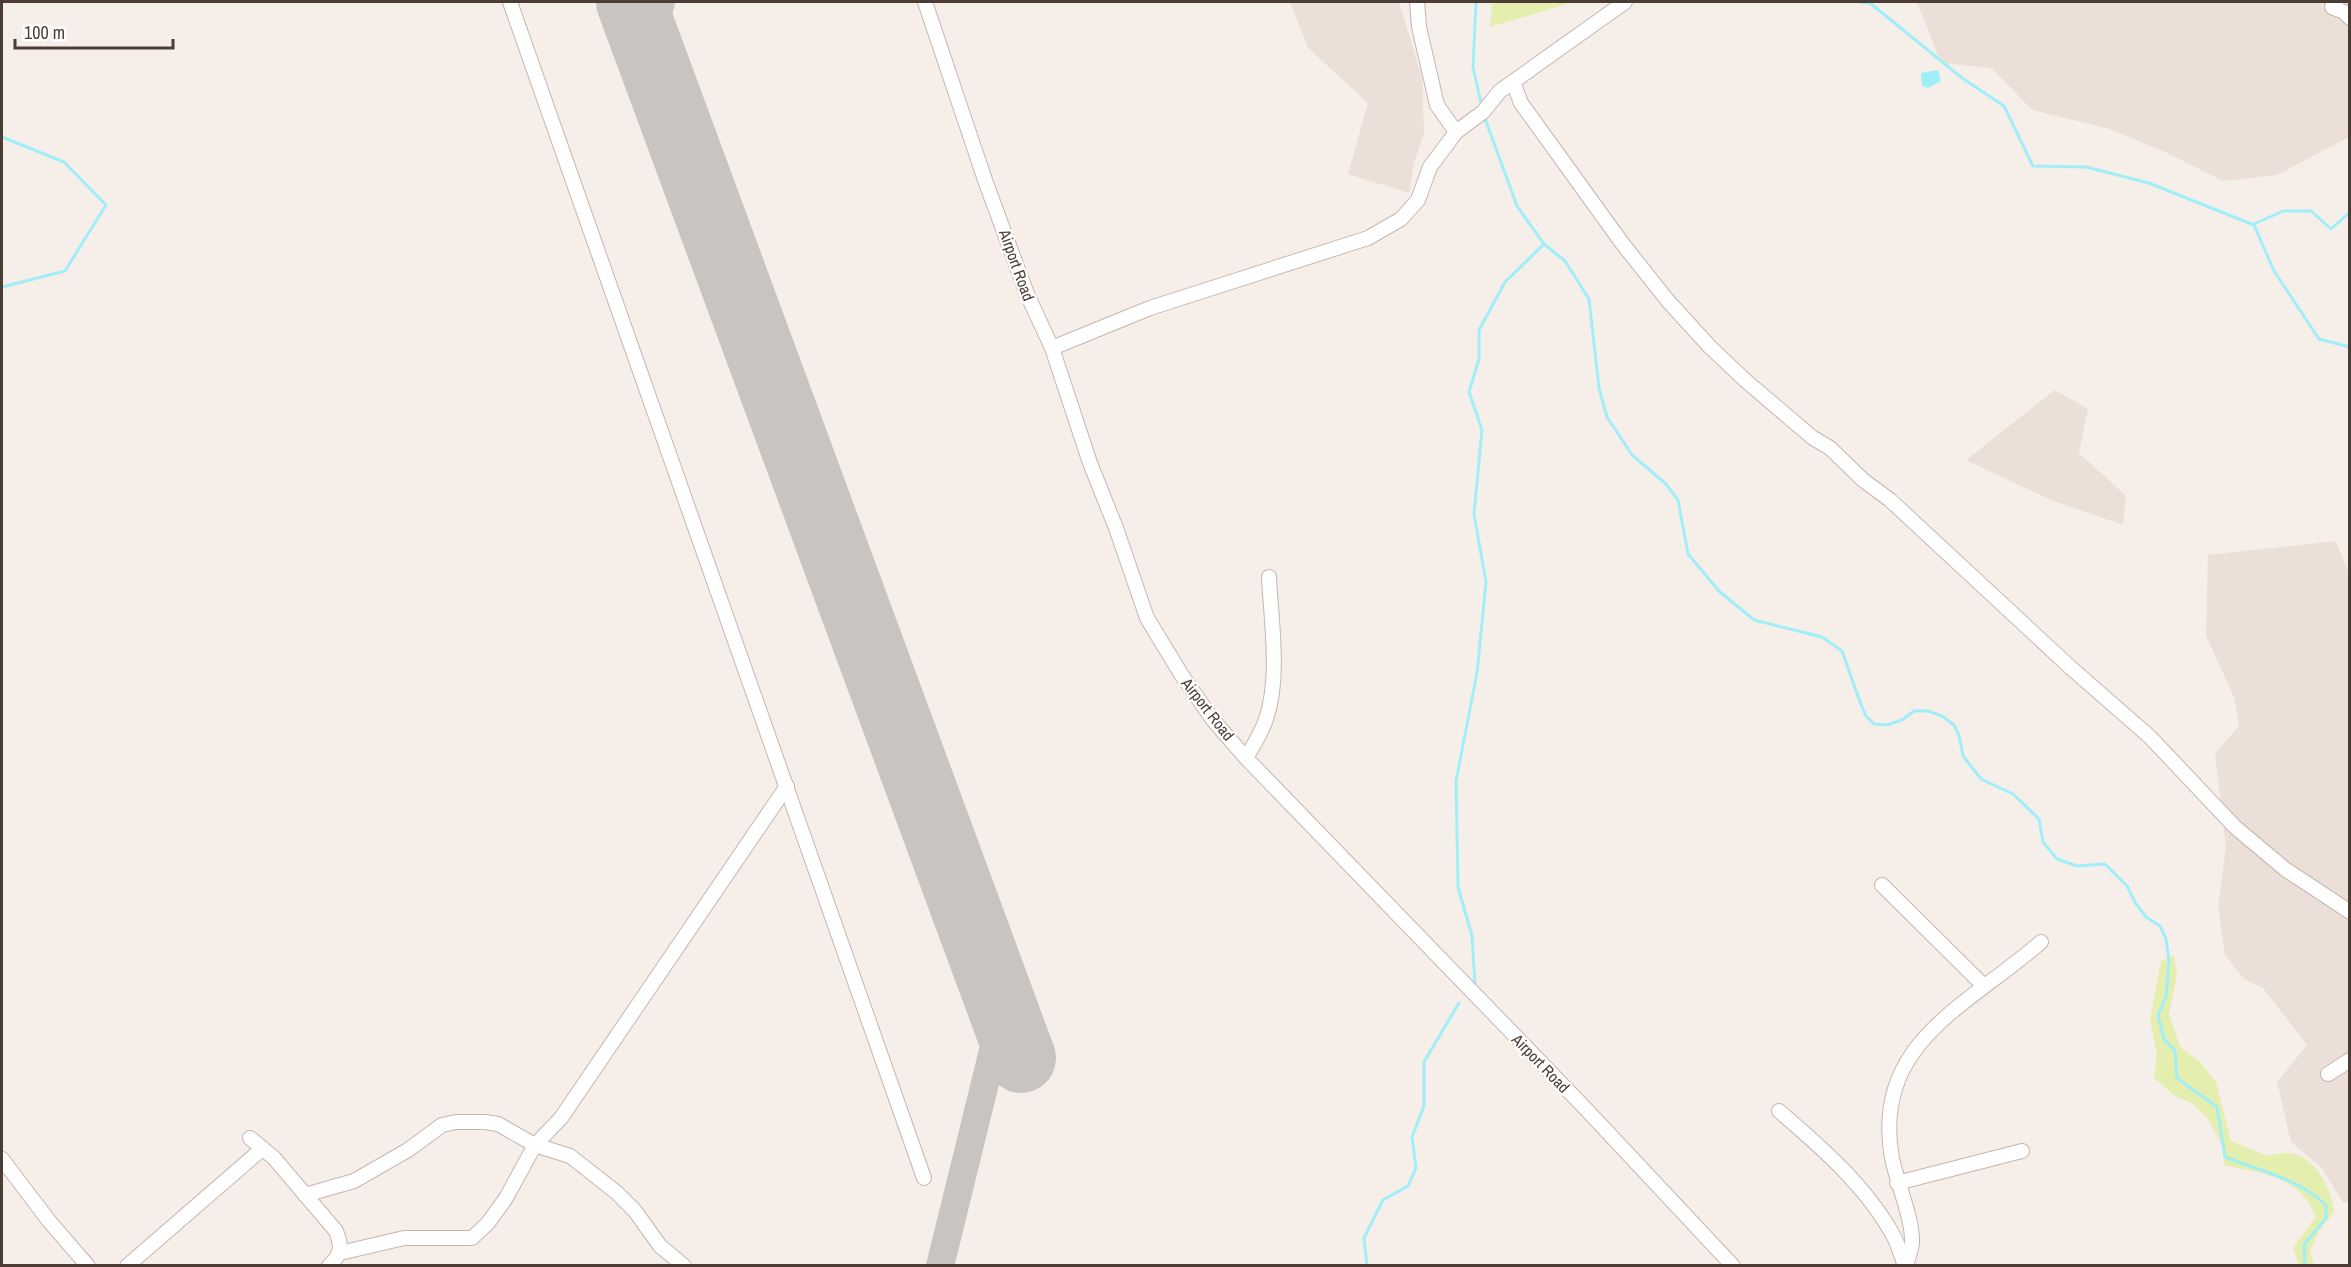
<svg xmlns="http://www.w3.org/2000/svg" width="2351" height="1267" font-family="'Archivo Narrow',sans-serif">
<style>
.residential{fill:#ebdfd7}
.green{fill:#e4eeae}
.water{fill:#a0eef8}
.lines{fill:none;stroke-linecap:round;stroke-linejoin:round}
.stream{stroke:#a0eef8;stroke-width:3}
.taxiway{stroke:#c8c4c1;stroke-width:28}
.runway{stroke:#c8c4c1;stroke-width:70}
.minor-casing{stroke:#c6b6ae;stroke-width:16}
.minor{stroke:#fff;stroke-width:14}
.labels{text-anchor:middle;stroke-width:4.5;stroke-linejoin:round;paint-order:stroke}
.street-label{font-size:16px;fill:#4b3d36;stroke:#fff}
</style>
<rect width="100%" height="100%" fill="#f6efe9"/>
<!-- residential -->
<g class="residential">
<path d="M 1290,2 L 1399,2 L 1422,78 L 1424,133 L 1414,163 L 1409,193 L 1348,174 L 1368,103 L 1308,48 Z"/>
<path d="M 1917,2 L 2349,2 L 2349,137 L 2277,175 L 2223,181 L 2165,152 L 2110,129 L 2032,110 L 1992,68 L 1941,63 Z"/>
<path d="M 2055,390 L 2088,409 L 2079,453 L 2126,496 L 2123,525 L 2051,500 L 1966,460 Z"/>
<path d="M 2336,541 L 2350,577 L 2350,1201 L 2343,1203 L 2322,1168 L 2291,1142 L 2277,1082 L 2307,1045 L 2263,988 L 2244,979 L 2225,955 L 2218,906 L 2226,848 L 2215,753 L 2239,726 L 2234,697 L 2206,636 L 2208,555 Z"/>
</g>
<!-- green -->
<g class="green">
<path d="M 1492,2 L 1574,2 L 1490,27 Z"/>
<path d="M 2174,955 L 2177,974 L 2169,1014 L 2180,1047 L 2200,1062 L 2216,1082 L 2231,1141 L 2268,1156 C 2305,1142 2330,1178 2334,1212 L 2319,1231 L 2310,1251 L 2314,1265 L 2299,1265 L 2293,1248 L 2316,1217 C 2298,1175 2264,1174 2224,1165 L 2222,1146 L 2208,1119 L 2192,1103 L 2175,1096 L 2154,1078 L 2157,1055 L 2150,1020 L 2161,961 Z"/>
</g>
<!-- water -->
<path class="water" d="M 1938,70 L 1941,81 L 1928,88 L 1922,86 L 1921,73 Z"/>
<g class="lines">
<!-- stream -->
<g class="stream">
<path d="M 1476,2 L 1473,67 L 1482,107"/>
<path d="M 1860,2 L 1870,3 L 1962,78 L 2004,106 L 2033,166 L 2086,167 L 2149,183 L 2254,225 L 2274,271 L 2319,339 L 2350,347"/>
<path d="M 1484,116 L 1517,206 L 1544,244 L 1565,261 L 1589,299 L 1599,388 L 1607,417 L 1632,455 L 1666,484 L 1678,500 L 1688,554 L 1719,591 L 1754,620 L 1822,637 L 1842,651 L 1860,702 L 1866,716 L 1874,724 L 1887,725 L 1902,720 L 1914,711 L 1928,711 L 1942,716 L 1954,725 L 1959,735 L 1963,756 L 1981,779 L 2013,794 L 2039,819 L 2043,842 L 2057,859 L 2077,866 L 2105,864 L 2127,886 L 2136,904 L 2146,917 L 2160,926 L 2166,939 L 2169,960 L 2166,997 L 2158,1015 L 2164,1039 L 2175,1051 L 2177,1078 L 2217,1107 L 2225,1157 C 2261,1171 2298,1179 2326,1205 L 2326,1218 L 2304,1245 L 2305,1266"/>
<path d="M 2,137 L 64,162 L 106,205 L 65,271 L 2,287"/>
<path d="M 2254,224 L 2283,211 L 2311,211 L 2331,229 L 2350,212"/>
<path d="M 1475,984 L 1472,936 L 1458,887 L 1456,781 L 1477,673 L 1486,582 L 1474,514 L 1482,430 L 1469,392 L 1479,359 L 1479,330 L 1505,282 L 1544,244"/>
<path d="M 1367,1266 L 1364,1238 L 1383,1200 L 1408,1186 L 1416,1168 L 1412,1137 L 1424,1106 L 1424,1062 L 1459,1003"/>
</g>
<!-- taxiway -->
<g class="taxiway">
<path d="M 655,65 L 654,30 L 661,2"/>
<path d="M 940,1266 L 1003,1010"/>
</g>
<!-- runway -->
<path class="runway" d="M 631,2 L 1021,1058"/>
<defs>
<g id="minor">
<path d="M 510,2 L 924,1178"/>
<path d="M 925,2 L 986,183 L 1027,294 L 1052,348 L 1090,463 L 1116,528 L 1147,618 L 1181,674 L 1213,720 L 1246,758 L 1584,1107 L 1733,1266"/>
<path d="M 1417,2 L 1419,27 L 1437,105 L 1456,132 L 1483,112 L 1500,91 L 1625,2"/>
<path d="M 2336,2 L 2332,7 L 2344,12 L 2350,18"/>
<path d="M 1513,82 L 1521,103 L 1622,243 L 1668,301 L 1710,347 L 1746,381 L 1813,438 L 1830,448 L 1863,480 L 1890,500 L 2071,668 L 2150,737 L 2235,827 L 2285,869 L 2350,912"/>
<path d="M 1052,348 L 1150,308 L 1368,238 L 1401,219 L 1418,200 L 1430,167 L 1456,132"/>
<path d="M 1246,758 C 1254,744 1263,731 1267,716 C 1280,675 1271,620 1269,577"/>
<path d="M 1882,885 L 1984,986"/>
<path d="M 2328,1074 L 2350,1060"/>
<path d="M 1779,1111 C 1821,1147 1866,1186 1893,1235 C 1898,1244 1901,1255 1905,1266"/>
<path d="M 250,1138 L 274,1158 L 336,1231 C 342,1246 342,1254 329,1266"/>
<path d="M 2,1159 L 49,1221 L 88,1266"/>
<path d="M 1897,1183 L 2022,1151"/>
<path d="M 305,1195 L 354,1181 L 408,1150 L 442,1125 L 456,1122 L 485,1122 L 498,1124 L 535,1145 L 570,1156 L 616,1192 L 635,1211 L 660,1246 L 684,1266"/>
<path d="M 340,1253 L 404,1238 L 472,1238 L 488,1223 L 506,1198 L 535,1145 L 561,1118 L 787,786"/>
<path d="M 127,1266 L 262,1149"/>
<path d="M 1906,1266 C 1908,1258 1911,1251 1912,1243 C 1913,1219 1897,1183 1892,1158 C 1871,1043 1968,1006 2041,942"/>
</g>
</defs>
<!-- minor casing -->
<use href="#minor" class="minor-casing"/>
<!-- minor -->
<use href="#minor" class="minor"/>
</g>
<g class="labels">
<!-- street labels -->
<g class="street-label">
<text transform="translate(1017 265) rotate(70)" y="6">Airport Road</text>
<text transform="translate(1208 709) rotate(52)" y="6">Airport Road</text>
<text transform="translate(1541 1063) rotate(46)" y="6">Airport Road</text>
</g>
</g>
<!-- border -->
<rect width="2351" height="1267" fill="none" stroke="#4b3d36" stroke-width="6"/>
<!-- scale -->
<path d="M15 39v9h158v-9" fill="none" stroke="#4b3d36" stroke-width="3"/>
<text x="24" y="39" font-size="18" fill="#4b3d36" stroke="#ffffff" stroke-width="4.5" paint-order="stroke">100 m</text>
</svg>
